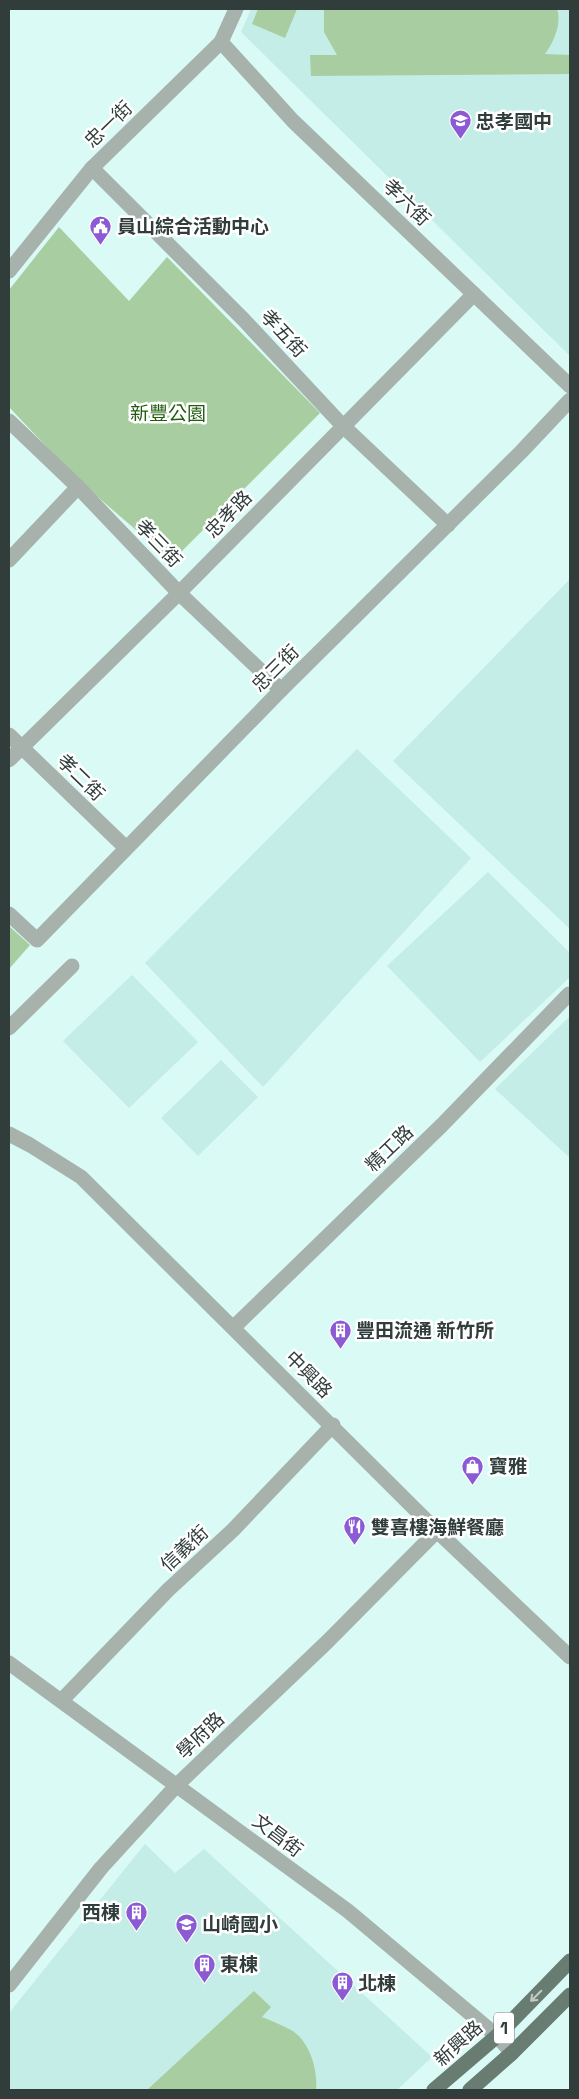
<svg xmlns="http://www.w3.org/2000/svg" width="579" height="2099" font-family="'Space Grotesk','Noto Sans TC',sans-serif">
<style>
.built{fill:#c4ede7}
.green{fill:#a8cda0}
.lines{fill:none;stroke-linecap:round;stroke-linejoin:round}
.minor{stroke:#a7b2ac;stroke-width:15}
.major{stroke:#687c72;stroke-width:15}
.oneway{stroke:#c3cbc7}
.labels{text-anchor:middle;stroke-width:5;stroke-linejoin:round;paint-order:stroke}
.shield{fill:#fff;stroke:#6e7776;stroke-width:1}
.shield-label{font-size:18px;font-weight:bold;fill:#303d3b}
.poi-label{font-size:19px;font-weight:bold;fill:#303d3b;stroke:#fff;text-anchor:start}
.street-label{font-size:19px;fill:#303d3b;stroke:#fff}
.park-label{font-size:19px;fill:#205c0d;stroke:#fff}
</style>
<rect width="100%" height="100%" fill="#d9faf5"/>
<!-- built -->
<g class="built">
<path d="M 251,9 L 570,9 L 570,356 L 241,32 Z"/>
<path d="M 570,579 L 570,929 L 393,761 Z"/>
<path d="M 357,749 L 471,858 L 263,1087 L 145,963 Z"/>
<path d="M 488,872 L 570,953 L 570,977 L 480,1062 L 387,966 Z"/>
<path d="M 132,975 L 198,1042 L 129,1108 L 63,1041 Z"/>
<path d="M 570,1016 L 570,1158 L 495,1089 Z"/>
<path d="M 221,1060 L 258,1097 L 198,1156 L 161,1118 Z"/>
<path d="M 145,1844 L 175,1873 L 204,1849 L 432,2057 L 397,2090 L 9,2090 L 9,2013 Z"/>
</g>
<!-- green -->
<g class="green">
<path d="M 258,9 L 297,9 L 285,38 L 252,24 Z"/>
<path d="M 324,9 L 557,9 C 562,23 554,42 545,54 L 570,55 L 570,74 L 311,76 L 310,55 L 337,55 L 324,32 Z"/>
<path d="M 59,227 L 129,301 L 167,257 L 320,413 L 172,561 L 78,480 L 9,407 L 9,290 Z"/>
<path d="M 9,926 L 30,945 L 9,969 Z"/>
<path d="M 254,1991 L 271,2007 L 262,2017 C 272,2021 282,2025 291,2030 C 310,2041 318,2070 316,2090 L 147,2090 Z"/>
</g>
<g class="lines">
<!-- minor -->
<g class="minor">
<path d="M 221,42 L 293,121 L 570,386"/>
<path d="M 92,168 L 243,319 L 342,425 L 448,525"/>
<path d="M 9,271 L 92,168 L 221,42 L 236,9"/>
<path d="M 9,421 L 78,487 L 179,593 L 281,690"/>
<path d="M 9,560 L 78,487"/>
<path d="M 9,735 L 126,848"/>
<path d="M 9,760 L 179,593 L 474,294"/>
<path d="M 9,914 L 37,940 L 281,690 L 521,452 L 570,400"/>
<path d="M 9,1028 L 72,966"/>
<path d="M 9,1134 L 30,1145 L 81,1177 L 437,1531 L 570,1657"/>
<path d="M 234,1327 L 442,1125 L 569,994"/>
<path d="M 9,1663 L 348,1911 L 497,2036 L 512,2053"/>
<path d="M 62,1700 L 168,1590 L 233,1530 L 333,1425"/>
<path d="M 9,1985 L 101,1868 L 177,1785 L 327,1642 L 437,1531"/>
</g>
<!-- major -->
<g class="major">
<path d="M 434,2090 L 497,2036 L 570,1961"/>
<path d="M 470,2090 L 512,2053 L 570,1995"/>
</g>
</g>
<!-- one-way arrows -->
<defs><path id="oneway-shaft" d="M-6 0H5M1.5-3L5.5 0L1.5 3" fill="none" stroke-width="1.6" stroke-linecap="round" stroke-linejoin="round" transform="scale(1.25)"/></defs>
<use class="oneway" href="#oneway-shaft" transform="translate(536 1996) rotate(135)"/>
<!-- icons -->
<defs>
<symbol id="school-pin" viewBox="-11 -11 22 30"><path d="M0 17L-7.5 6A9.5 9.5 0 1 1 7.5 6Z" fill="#8c5bd4" stroke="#fff"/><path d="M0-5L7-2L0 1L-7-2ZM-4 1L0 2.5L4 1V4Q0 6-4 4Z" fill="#fff"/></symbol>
<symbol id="civic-pin" viewBox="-11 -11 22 30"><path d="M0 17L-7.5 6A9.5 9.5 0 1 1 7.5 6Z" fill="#8c5bd4" stroke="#fff"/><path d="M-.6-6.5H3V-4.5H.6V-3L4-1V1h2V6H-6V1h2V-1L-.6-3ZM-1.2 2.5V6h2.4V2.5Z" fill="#fff"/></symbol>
<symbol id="building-pin" viewBox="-11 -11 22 30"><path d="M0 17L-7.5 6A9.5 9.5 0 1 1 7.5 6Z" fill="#8c5bd4" stroke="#fff"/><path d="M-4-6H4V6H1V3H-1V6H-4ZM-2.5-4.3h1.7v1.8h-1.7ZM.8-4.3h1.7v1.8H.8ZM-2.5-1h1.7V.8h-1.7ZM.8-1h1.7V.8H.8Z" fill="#fff"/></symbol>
<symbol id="shop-pin" viewBox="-11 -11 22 30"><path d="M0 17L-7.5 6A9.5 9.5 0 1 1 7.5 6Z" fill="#8c5bd4" stroke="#fff"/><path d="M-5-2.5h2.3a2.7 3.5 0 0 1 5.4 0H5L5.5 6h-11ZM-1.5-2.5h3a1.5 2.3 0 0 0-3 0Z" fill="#fff"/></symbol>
<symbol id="restaurant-pin" viewBox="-11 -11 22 30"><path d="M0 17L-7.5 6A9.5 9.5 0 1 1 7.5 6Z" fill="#8c5bd4" stroke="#fff"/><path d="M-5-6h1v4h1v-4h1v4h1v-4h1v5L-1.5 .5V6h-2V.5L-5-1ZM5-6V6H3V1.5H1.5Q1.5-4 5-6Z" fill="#fff"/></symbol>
</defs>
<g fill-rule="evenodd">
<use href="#school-pin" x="448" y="108" width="25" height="34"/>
<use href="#civic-pin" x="88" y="214" width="25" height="34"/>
<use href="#building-pin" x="328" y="1318" width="25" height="34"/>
<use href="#shop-pin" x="460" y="1454" width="25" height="34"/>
<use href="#restaurant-pin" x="342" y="1514" width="25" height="34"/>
<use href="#building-pin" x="124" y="1900" width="25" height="34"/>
<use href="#school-pin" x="174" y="1912" width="25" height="34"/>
<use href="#building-pin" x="192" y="1952" width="25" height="34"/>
<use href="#building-pin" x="330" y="1970" width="25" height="34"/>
</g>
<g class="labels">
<!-- shield labels -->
<rect class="shield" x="494" y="2012.5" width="20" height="31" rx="4"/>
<g class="shield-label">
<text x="504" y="2034">1</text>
</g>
<!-- poi labels -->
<g class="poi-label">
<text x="476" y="128">忠孝國中</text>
<text x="117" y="233">員山綜合活動中心</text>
<text x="356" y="1337">豐田流通 新竹所</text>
<text x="489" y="1473">寶雅</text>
<text x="371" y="1534">雙喜樓海鮮餐廳</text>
<text x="120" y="1919" text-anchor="end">西棟</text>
<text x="202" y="1931">山崎國小</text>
<text x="220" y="1971">東棟</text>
<text x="358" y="1990">北棟</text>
</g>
<!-- street labels -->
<g class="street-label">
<text transform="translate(108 124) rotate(-44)" y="7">忠一街</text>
<text transform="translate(407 202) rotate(44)" y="7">孝六街</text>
<text transform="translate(284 333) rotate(47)" y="7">孝五街</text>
<text transform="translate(228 514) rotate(-46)" y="7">忠孝路</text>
<text transform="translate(159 543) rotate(46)" y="7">孝三街</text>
<text transform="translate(275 668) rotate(-45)" y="7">忠三街</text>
<text transform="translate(81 777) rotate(44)" y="7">孝二街</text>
<text transform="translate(389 1148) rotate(-44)" y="7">精工路</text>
<text transform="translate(309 1374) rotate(45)" y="7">中興路</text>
<text transform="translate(184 1548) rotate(-43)" y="7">信義街</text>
<text transform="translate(200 1735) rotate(-44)" y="7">學府路</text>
<text transform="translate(278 1835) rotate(37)" y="7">文昌街</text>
<text transform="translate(458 2043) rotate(-42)" y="7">新興路</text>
</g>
<!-- park labels -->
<g class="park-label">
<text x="168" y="420">新豐公園</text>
</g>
</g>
<!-- border -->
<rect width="579" height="2099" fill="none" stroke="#303d3b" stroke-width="20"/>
</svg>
